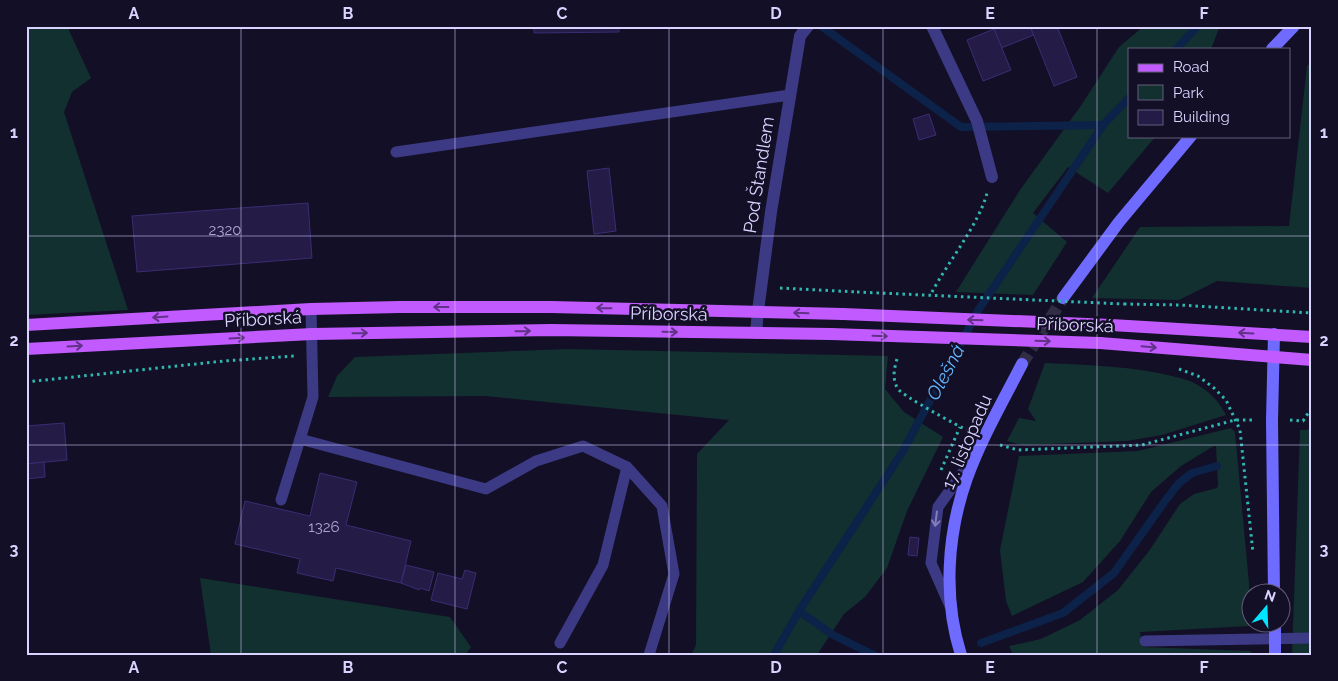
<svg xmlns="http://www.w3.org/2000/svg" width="1338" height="681" font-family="Raleway,sans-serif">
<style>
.green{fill:#12302f}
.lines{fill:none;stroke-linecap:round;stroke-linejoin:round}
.stream{stroke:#0c2248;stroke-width:8}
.building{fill:#241b47;stroke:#3b2d73}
.secondary-tunnel{stroke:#312d47;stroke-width:12;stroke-dasharray:12 6;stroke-linecap:butt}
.path{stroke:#2fb8b0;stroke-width:3;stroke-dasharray:2.5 4;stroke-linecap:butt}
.lane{stroke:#3d3a85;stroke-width:11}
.street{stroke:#3d3a85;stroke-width:12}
.secondary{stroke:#6f6bff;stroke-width:12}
.primary{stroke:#c25bff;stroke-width:12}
.path-bridge{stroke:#2fb8b0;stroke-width:3;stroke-dasharray:2.5 4;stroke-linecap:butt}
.primary-bridge{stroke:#c25bff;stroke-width:12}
.oneway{stroke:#623188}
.oneway2{stroke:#837fbc}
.grid{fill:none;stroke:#d9d4ff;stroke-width:1;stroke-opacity:0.55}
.labels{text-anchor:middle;stroke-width:5;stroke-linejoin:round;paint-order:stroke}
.number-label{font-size:15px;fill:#aca6d1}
.street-label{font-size:18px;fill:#d9d4ff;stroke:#130f26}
.water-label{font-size:19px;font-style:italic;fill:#62b6ff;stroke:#130f26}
.neatline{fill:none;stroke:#d9d4ff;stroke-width:2}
.grid-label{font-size:16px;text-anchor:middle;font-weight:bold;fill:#d9d4ff}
</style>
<rect width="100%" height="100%" fill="#130f26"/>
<!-- green -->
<g class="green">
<path d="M 26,26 L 67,26 L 91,78 L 72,92 L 64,112 L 128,310 L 26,315 Z"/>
<path d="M 1144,26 L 1220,26 L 1211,49 L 1129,49 L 1129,136 L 1156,136 L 1108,193 L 1068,167 L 1033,213 L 1067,242 L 1033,295 L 956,292 L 1020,190 L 1080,107 L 1119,47 Z"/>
<path d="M 1312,61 L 1312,288 L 1217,281 L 1179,300 L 1092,298 L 1140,227 L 1289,226 L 1307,66 Z"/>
<path d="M 568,349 L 888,356 L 885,389 L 904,412 L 943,437 L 907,511 L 887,568 L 865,597 L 844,614 L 817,655 L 691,655 L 696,645 L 697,454 L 729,420 L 485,396 L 328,397 L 337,376 L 355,357 Z"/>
<path d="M 1045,363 C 1088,365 1134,366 1176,377 C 1182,379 1189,380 1194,383 C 1208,390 1219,401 1226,415 L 1162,435 L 1127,441 L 1022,445 L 1007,441 L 1019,418 L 1036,421 L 1028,409 Z"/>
<path d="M 1312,420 L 1312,655 L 1292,655 L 1300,430 L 1308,430 Z"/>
<path d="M 1231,428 L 1235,432 L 1249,583 L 1249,626 L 1140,632 L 1143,647 L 1251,651 L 1251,655 L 1013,655 L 1009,646 L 1041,639 L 1080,620 L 1118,590 L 1149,551 L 1180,504 L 1194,494 L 1217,488 L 1218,485 L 1216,446 L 1212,447 L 1181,466 L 1151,492 L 1120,541 L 1083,582 L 1012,616 L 1006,601 L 1000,550 L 1019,456 L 1138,451 Z"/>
<path d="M 200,578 L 450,617 L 471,647 L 465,655 L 211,655 Z"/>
</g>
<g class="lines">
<!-- stream -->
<g class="stream">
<path d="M 821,26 L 961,127 L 1103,125"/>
<path d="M 1176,49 L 1198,26"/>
<path d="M 799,611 L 833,635 L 874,655"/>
<path d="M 981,643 L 1063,613 L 1114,573 L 1165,501 L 1179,483 L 1192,473 L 1217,466"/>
<path d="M 774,655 L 799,611 L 903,451 L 979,309 L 1103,125 L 1129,98"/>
</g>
</g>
<!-- building -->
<g class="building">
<path d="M 534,26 L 619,26 L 619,32 L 534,33 Z"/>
<path d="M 1001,26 L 1030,26 L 1034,35 L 1001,48 L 994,29 Z"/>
<path d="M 1030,26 L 1057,26 L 1077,77 L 1054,86 Z"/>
<path d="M 994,29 L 1011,70 L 983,81 L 967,40 Z"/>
<path d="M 929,114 L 936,135 L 919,140 L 913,119 Z"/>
<path d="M 609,168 L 616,231 L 594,234 L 587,171 Z"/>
<path d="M 308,203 L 312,258 L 137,272 L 132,216 Z"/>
<path d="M 64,423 L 67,460 L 26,464 L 26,426 Z"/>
<path d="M 44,462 L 45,477 L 26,479 L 26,464 Z"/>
<path d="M 320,473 L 357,482 L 346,525 L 411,541 L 401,583 L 336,568 L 333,581 L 297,573 L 300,559 L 235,544 L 245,501 L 310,516 Z"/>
<path d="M 910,537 L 919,538 L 917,556 L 908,555 Z"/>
<path d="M 406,565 L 434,572 L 429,591 L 420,588 L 419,590 L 401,583 Z"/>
<path d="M 465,570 L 476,573 L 467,609 L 431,600 L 438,573 L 462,579 Z"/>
</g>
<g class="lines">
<!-- secondary-tunnel -->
<path class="secondary-tunnel" d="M 1022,364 L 1063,298"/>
<!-- path -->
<g class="path">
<path d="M 780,288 L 857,292"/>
<path d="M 932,292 C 948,262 979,224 987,193"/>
<path d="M 1124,304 L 1179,305 L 1312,313"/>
<path d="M 897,359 C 894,369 892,379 898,389 C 903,396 958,426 969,431"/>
<path d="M 1179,369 L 1198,376 L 1214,388 L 1226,400 L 1240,430 L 1253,553"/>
<path d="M 26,382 L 224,361 L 294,356"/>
<path d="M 1290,420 L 1303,421 L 1312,407"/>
<path d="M 1000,445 L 1018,450 L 1142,445 L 1235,420 L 1254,420"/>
<path d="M 941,470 L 960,427"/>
</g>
<!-- lane -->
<g class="lane">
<path d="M 396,152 L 790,95"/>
<path d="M 311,309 L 313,397 L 300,439 L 486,489 L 536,461 L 583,446 L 627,467 L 662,506 L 674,574 L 649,655"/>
<path d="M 281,500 L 300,439"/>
<path d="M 950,606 L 931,563 L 938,507 L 971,461"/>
<path d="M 1145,641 L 1312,638"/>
<path d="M 560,643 L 603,565 L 627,467"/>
</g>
<!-- street -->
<g class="street">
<path d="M 932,26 L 977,121 L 992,177"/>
<path d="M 756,333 L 758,311 L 771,212 L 800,36 L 808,26"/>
</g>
<!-- secondary -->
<g class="secondary">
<path d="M 1272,49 L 1294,26"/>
<path d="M 1063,298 L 1119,222 L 1191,136"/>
<path d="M 1274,334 L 1272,420 L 1274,594"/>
<path d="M 1275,624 L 1275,655"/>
<path d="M 961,655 C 943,598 947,534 967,478 C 981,439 1003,401 1022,364"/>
</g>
<!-- primary -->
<g class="primary">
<path d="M 26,325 L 311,309 L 399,307 L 551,307 L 843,314"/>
<path d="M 1111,325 L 1312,337"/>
<path d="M 1100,343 L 1312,360"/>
<path d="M 26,349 L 312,334 L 551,330 L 831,334"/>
</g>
<!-- path-bridge -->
<path class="path-bridge" d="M 857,292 L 1124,304"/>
<!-- primary-bridge -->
<g class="primary-bridge">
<path d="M 843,314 L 1111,325"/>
<path d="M 831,334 L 1100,343"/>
</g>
</g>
<!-- one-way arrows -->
<defs><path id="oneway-shaft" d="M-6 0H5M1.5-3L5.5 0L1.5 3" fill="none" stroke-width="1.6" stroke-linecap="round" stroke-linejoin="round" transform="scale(1.25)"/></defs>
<g class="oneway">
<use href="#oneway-shaft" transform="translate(441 307) rotate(180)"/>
<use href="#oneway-shaft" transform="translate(604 308) rotate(-179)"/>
<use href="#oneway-shaft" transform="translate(801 313) rotate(-178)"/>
<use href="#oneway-shaft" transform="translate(160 317) rotate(176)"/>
<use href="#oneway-shaft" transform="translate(975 320) rotate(-178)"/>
<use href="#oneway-shaft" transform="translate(523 331) rotate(-1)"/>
<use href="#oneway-shaft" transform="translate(670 332) rotate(1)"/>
<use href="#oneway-shaft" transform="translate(360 333) rotate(-1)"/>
<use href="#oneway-shaft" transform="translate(1246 333) rotate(-177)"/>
<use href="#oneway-shaft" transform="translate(880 336) rotate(2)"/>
<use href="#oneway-shaft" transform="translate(237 338) rotate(-3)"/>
<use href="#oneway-shaft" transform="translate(1043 341) rotate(2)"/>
<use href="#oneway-shaft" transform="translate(75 346) rotate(-3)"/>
<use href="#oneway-shaft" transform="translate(1149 347) rotate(5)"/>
</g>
<use class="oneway2" href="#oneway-shaft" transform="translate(936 519) rotate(97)"/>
<!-- grid -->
<path class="grid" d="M 241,26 L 241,655M 455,26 L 455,655M 669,26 L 669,655M 883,26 L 883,655M 1097,26 L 1097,655M 26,236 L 1312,236M 26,445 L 1312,445"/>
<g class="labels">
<!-- number labels -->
<g class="number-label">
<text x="225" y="235">2320</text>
<text x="324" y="532">1326</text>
</g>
<!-- street labels -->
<g class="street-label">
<text transform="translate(759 175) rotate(-81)" y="6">Pod Štandlem</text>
<text transform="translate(669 314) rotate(1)" y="6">Příborská</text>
<text transform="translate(263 319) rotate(-3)" y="6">Příborská</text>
<text transform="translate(1075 325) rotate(2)" y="6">Příborská</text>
<text transform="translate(967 442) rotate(-67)" y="6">17. listopadu</text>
</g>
<!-- water labels -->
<g class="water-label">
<text transform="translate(945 372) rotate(-62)" y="7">Olešná</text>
</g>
</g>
<!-- border -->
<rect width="1338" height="681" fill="none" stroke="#130f26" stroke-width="55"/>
<!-- legend -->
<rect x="1128" y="48" width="162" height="90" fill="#130f26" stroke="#625e7d"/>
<rect x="1138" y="64" width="25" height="8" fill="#c25bff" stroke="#625e7d"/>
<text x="1173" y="72" font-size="15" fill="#d9d4ff">Road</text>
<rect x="1138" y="85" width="25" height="15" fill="#12302f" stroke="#625e7d"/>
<text x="1173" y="98" font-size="15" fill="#d9d4ff">Park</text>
<rect x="1138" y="110" width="25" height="15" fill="#241b47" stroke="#625e7d"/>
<text x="1173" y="122" font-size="15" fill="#d9d4ff">Building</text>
<!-- north arrow -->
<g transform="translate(1266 608) rotate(19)"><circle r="24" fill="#130f26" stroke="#625e7d"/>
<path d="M0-4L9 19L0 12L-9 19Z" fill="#00e5ff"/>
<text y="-8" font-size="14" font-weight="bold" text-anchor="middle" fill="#d9d4ff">N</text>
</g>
<rect x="28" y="28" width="1282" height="626" class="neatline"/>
<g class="grid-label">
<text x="134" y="19">A</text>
<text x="348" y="19">B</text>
<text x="562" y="19">C</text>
<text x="776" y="19">D</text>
<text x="990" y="19">E</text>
<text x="1204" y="19">F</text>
<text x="14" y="138">1</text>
<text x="1324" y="138">1</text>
<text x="14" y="346">2</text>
<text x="1324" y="346">2</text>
<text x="14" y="555">3</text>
<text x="1324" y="555">3</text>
<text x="134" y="673">A</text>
<text x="348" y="673">B</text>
<text x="562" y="673">C</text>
<text x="776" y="673">D</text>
<text x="990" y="673">E</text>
<text x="1204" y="673">F</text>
</g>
</svg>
